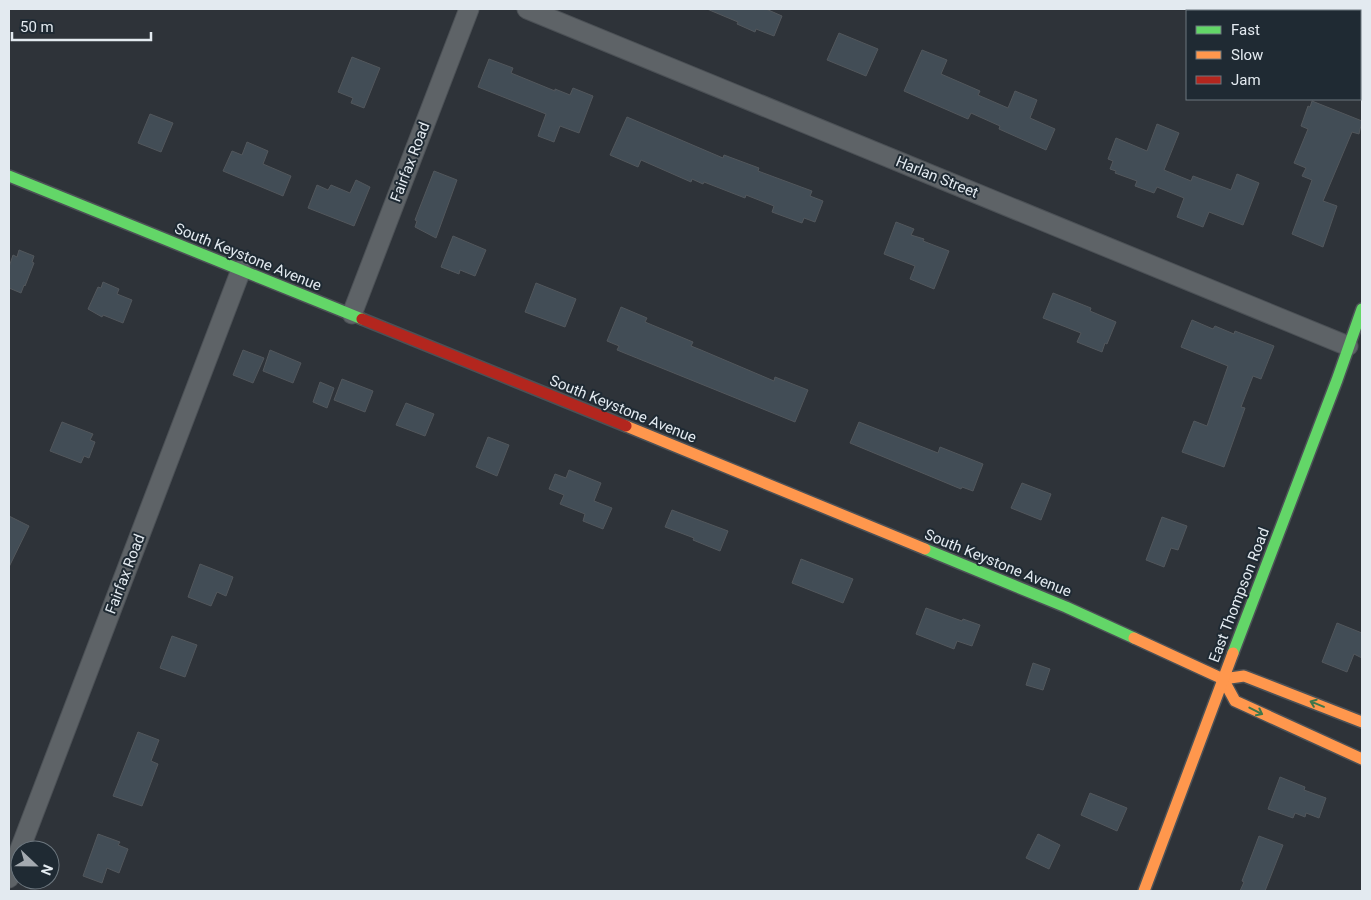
<svg xmlns="http://www.w3.org/2000/svg" width="1371" height="900" font-family="Roboto,sans-serif">
<style>
.building{fill:#424d56;stroke:#52575c}
.lines{fill:none;stroke-linecap:round;stroke-linejoin:round}
.street-casing{stroke:#4c5156;stroke-width:21}
.fast-casing{stroke:#4c5156;stroke-width:14}
.slow-casing{stroke:#4c5156;stroke-width:14}
.jam-casing{stroke:#4c5156;stroke-width:14}
.street{stroke:#5e6367;stroke-width:19}
.fast{stroke:#63d668;stroke-width:11}
.slow{stroke:#ff974d;stroke-width:11}
.jam{stroke:#b3261e;stroke-width:11}
.oneway{stroke:#3e774b}
.labels{text-anchor:middle;stroke-width:4;stroke-linejoin:round;paint-order:stroke}
.street-label{font-size:15px;fill:#e3eaf0;stroke:#1f2a33}
</style>
<rect width="100%" height="100%" fill="#2e3339"/>
<!-- building -->
<g class="building">
<path d="M 707,9 L 766,9 L 782,16 L 774,36 L 756,29 L 755,32 L 737,24 L 738,22 Z"/>
<path d="M 839,33 L 878,49 L 866,76 L 827,60 Z"/>
<path d="M 922,50 L 947,60 L 941,74 L 980,91 L 978,95 L 1008,108 L 1015,91 L 1037,100 L 1030,118 L 1055,129 L 1046,150 L 999,129 L 1000,126 L 971,113 L 968,119 L 904,91 Z"/>
<path d="M 352,57 L 380,68 L 364,108 L 351,103 L 353,98 L 338,92 Z"/>
<path d="M 489,59 L 513,68 L 511,73 L 555,91 L 555,89 L 570,95 L 573,88 L 593,96 L 579,133 L 560,126 L 554,142 L 538,136 L 546,114 L 478,87 Z"/>
<path d="M 1312,101 L 1362,121 L 1359,134 L 1352,132 L 1323,201 L 1337,206 L 1323,247 L 1292,234 L 1312,180 L 1302,176 L 1306,168 L 1294,163 L 1308,129 L 1301,126 L 1308,106 L 1310,107 Z"/>
<path d="M 150,114 L 173,123 L 161,152 L 138,143 Z"/>
<path d="M 627,117 L 723,158 L 724,155 L 759,168 L 758,171 L 812,191 L 810,196 L 823,201 L 815,222 L 804,218 L 802,223 L 772,212 L 774,206 L 746,195 L 745,198 L 704,182 L 703,184 L 692,179 L 691,182 L 641,160 L 638,167 L 610,155 Z"/>
<path d="M 1157,124 L 1179,133 L 1164,170 L 1191,181 L 1193,176 L 1231,190 L 1237,174 L 1259,183 L 1243,225 L 1209,212 L 1203,227 L 1177,217 L 1184,198 L 1157,187 L 1154,193 L 1135,186 L 1137,181 L 1115,173 L 1116,171 L 1110,169 L 1113,161 L 1108,159 L 1116,138 L 1147,151 Z"/>
<path d="M 247,142 L 268,151 L 263,164 L 291,176 L 283,196 L 223,171 L 232,151 L 242,155 Z"/>
<path d="M 434,171 L 457,180 L 436,238 L 415,227 L 417,221 L 415,220 L 418,212 Z"/>
<path d="M 356,180 L 370,187 L 354,226 L 308,208 L 317,185 L 328,190 L 331,185 L 350,193 Z"/>
<path d="M 896,222 L 914,229 L 911,235 L 924,239 L 923,241 L 949,251 L 934,289 L 910,279 L 915,266 L 884,254 Z"/>
<path d="M 453,236 L 486,250 L 475,276 L 460,270 L 459,274 L 441,267 Z"/>
<path d="M 19,250 L 34,256 L 32,262 L 34,263 L 25,286 L 24,285 L 21,293 L 9,288 L 9,267 L 13,255 L 17,257 Z"/>
<path d="M 103,282 L 119,289 L 117,294 L 132,300 L 123,323 L 103,315 L 102,317 L 88,309 L 98,287 L 101,288 Z"/>
<path d="M 536,283 L 576,299 L 565,327 L 525,312 Z"/>
<path d="M 1053,293 L 1091,308 L 1090,311 L 1116,322 L 1107,344 L 1105,343 L 1102,352 L 1077,342 L 1081,333 L 1043,318 Z"/>
<path d="M 621,307 L 647,318 L 645,322 L 693,342 L 691,346 L 701,350 L 774,381 L 775,377 L 808,390 L 795,422 L 617,350 L 619,346 L 607,341 Z"/>
<path d="M 1192,320 L 1213,329 L 1215,326 L 1234,334 L 1235,331 L 1274,346 L 1261,379 L 1253,376 L 1241,407 L 1245,408 L 1224,467 L 1182,452 L 1194,421 L 1207,426 L 1228,366 L 1181,347 Z"/>
<path d="M 243,350 L 264,358 L 253,383 L 233,375 Z"/>
<path d="M 270,350 L 301,363 L 293,383 L 263,371 Z"/>
<path d="M 342,379 L 373,391 L 365,412 L 334,400 Z"/>
<path d="M 320,382 L 334,388 L 327,408 L 313,402 Z"/>
<path d="M 406,403 L 434,414 L 425,436 L 396,425 Z"/>
<path d="M 62,422 L 93,434 L 90,440 L 95,442 L 89,458 L 84,456 L 81,463 L 50,451 Z"/>
<path d="M 859,422 L 938,453 L 940,447 L 983,464 L 973,491 L 962,487 L 961,489 L 850,443 Z"/>
<path d="M 488,437 L 509,445 L 497,476 L 476,467 Z"/>
<path d="M 569,470 L 601,483 L 594,501 L 612,508 L 603,529 L 583,521 L 585,514 L 560,504 L 564,495 L 549,489 L 555,474 L 566,478 Z"/>
<path d="M 1022,483 L 1051,494 L 1041,520 L 1011,508 Z"/>
<path d="M 672,510 L 728,531 L 720,551 L 693,540 L 694,538 L 665,527 Z"/>
<path d="M 9,516 L 29,526 L 9,567 Z"/>
<path d="M 1162,517 L 1187,526 L 1178,550 L 1171,548 L 1164,567 L 1146,560 Z"/>
<path d="M 801,559 L 853,579 L 843,603 L 792,583 Z"/>
<path d="M 200,564 L 233,577 L 226,596 L 217,592 L 211,606 L 188,597 Z"/>
<path d="M 926,608 L 962,621 L 963,619 L 980,625 L 972,646 L 957,641 L 954,649 L 916,634 Z"/>
<path d="M 1337,623 L 1362,633 L 1362,658 L 1354,654 L 1347,672 L 1322,662 Z"/>
<path d="M 172,636 L 197,645 L 185,677 L 160,668 Z"/>
<path d="M 1033,663 L 1050,669 L 1043,690 L 1026,685 Z"/>
<path d="M 138,732 L 159,740 L 151,761 L 158,764 L 142,806 L 113,796 Z"/>
<path d="M 1280,777 L 1305,787 L 1304,790 L 1326,798 L 1319,818 L 1306,813 L 1305,817 L 1295,813 L 1293,818 L 1268,809 Z"/>
<path d="M 1090,793 L 1127,808 L 1117,831 L 1081,815 Z"/>
<path d="M 98,834 L 120,842 L 118,845 L 128,849 L 119,873 L 107,868 L 102,883 L 83,876 Z"/>
<path d="M 1038,834 L 1060,845 L 1049,869 L 1026,858 Z"/>
<path d="M 1259,836 L 1283,845 L 1265,891 L 1240,891 L 1244,882 L 1242,881 Z"/>
</g>
<g class="lines">
<defs>
<g id="street">
<path d="M 527,9 L 1348,346"/>
<path d="M 352,314 L 469,9"/>
<path d="M 9,878 L 241,270"/>
</g>
<g id="fast">
<path d="M 9,176 L 362,319"/>
<path d="M 925,549 L 1066,607 L 1134,638"/>
<path d="M 1233,653 L 1337,380 L 1362,309"/>
</g>
<g id="slow">
<path d="M 626,426 L 925,549"/>
<path d="M 1134,638 L 1223,679 L 1244,676 L 1362,722"/>
<path d="M 1223,679 L 1235,701 L 1362,759"/>
<path d="M 1144,891 L 1233,653"/>
</g>
<path id="jam" d="M 362,319 L 626,426"/>
</defs>
<!-- street casing -->
<use href="#street" class="street-casing"/>
<!-- fast casing -->
<use href="#fast" class="fast-casing"/>
<!-- slow casing -->
<use href="#slow" class="slow-casing"/>
<!-- jam casing -->
<use href="#jam" class="jam-casing"/>
<!-- street -->
<use href="#street" class="street"/>
<!-- fast -->
<use href="#fast" class="fast"/>
<!-- slow -->
<use href="#slow" class="slow"/>
<!-- jam -->
<use href="#jam" class="jam"/>
</g>
<!-- one-way arrows -->
<defs><path id="oneway-shaft" d="M-6 0H5M1.5-3L5.5 0L1.5 3" fill="none" stroke-width="1.6" stroke-linecap="round" stroke-linejoin="round" transform="scale(1.25)"/></defs>
<g class="oneway">
<use href="#oneway-shaft" transform="translate(1317 704) rotate(-158)"/>
<use href="#oneway-shaft" transform="translate(1256 711) rotate(27)"/>
</g>
<g class="labels">
<!-- street labels -->
<g class="street-label">
<text transform="translate(410 162) rotate(-69)" y="5">Fairfax Road</text>
<text transform="translate(937 177) rotate(22)" y="5">Harlan Street</text>
<text transform="translate(248 257) rotate(22)" y="5">South Keystone Avenue</text>
<text transform="translate(623 409) rotate(22)" y="5">South Keystone Avenue</text>
<text transform="translate(998 563) rotate(22)" y="5">South Keystone Avenue</text>
<text transform="translate(125 574) rotate(-69)" y="5">Fairfax Road</text>
<text transform="translate(1239 595) rotate(-69)" y="5">East Thompson Road</text>
</g>
</g>
<!-- border -->
<rect width="1371" height="900" fill="none" stroke="#e3eaf0" stroke-width="20"/>
<!-- legend -->
<rect x="1186" y="10" width="175" height="90" fill="#1f2a33" stroke="#6d777f"/>
<rect x="1196" y="26" width="25" height="8" fill="#63d668" stroke="#6d777f"/>
<text x="1231" y="35" font-size="15" fill="#e3eaf0">Fast</text>
<rect x="1196" y="51" width="25" height="8" fill="#ff974d" stroke="#6d777f"/>
<text x="1231" y="60" font-size="15" fill="#e3eaf0">Slow</text>
<rect x="1196" y="76" width="25" height="8" fill="#b3261e" stroke="#6d777f"/>
<text x="1231" y="85" font-size="15" fill="#e3eaf0">Jam</text>
<!-- north arrow -->
<g transform="translate(35 865) rotate(112)"><circle r="24" fill="#1f2a33" stroke="#6d777f"/>
<path d="M0-4L9 19L0 12L-9 19Z" fill="#a4aab0"/>
<text y="-8" font-size="14" font-weight="bold" text-anchor="middle" fill="#e3eaf0">N</text>
</g>
<!-- scale -->
<path d="M12 32v8h139v-8" fill="none" stroke="#e3eaf0" stroke-width="2.5"/>
<text x="20" y="32" font-size="15" fill="#e3eaf0" stroke="#1f2a33" stroke-width="4" paint-order="stroke">50 m</text>
</svg>
